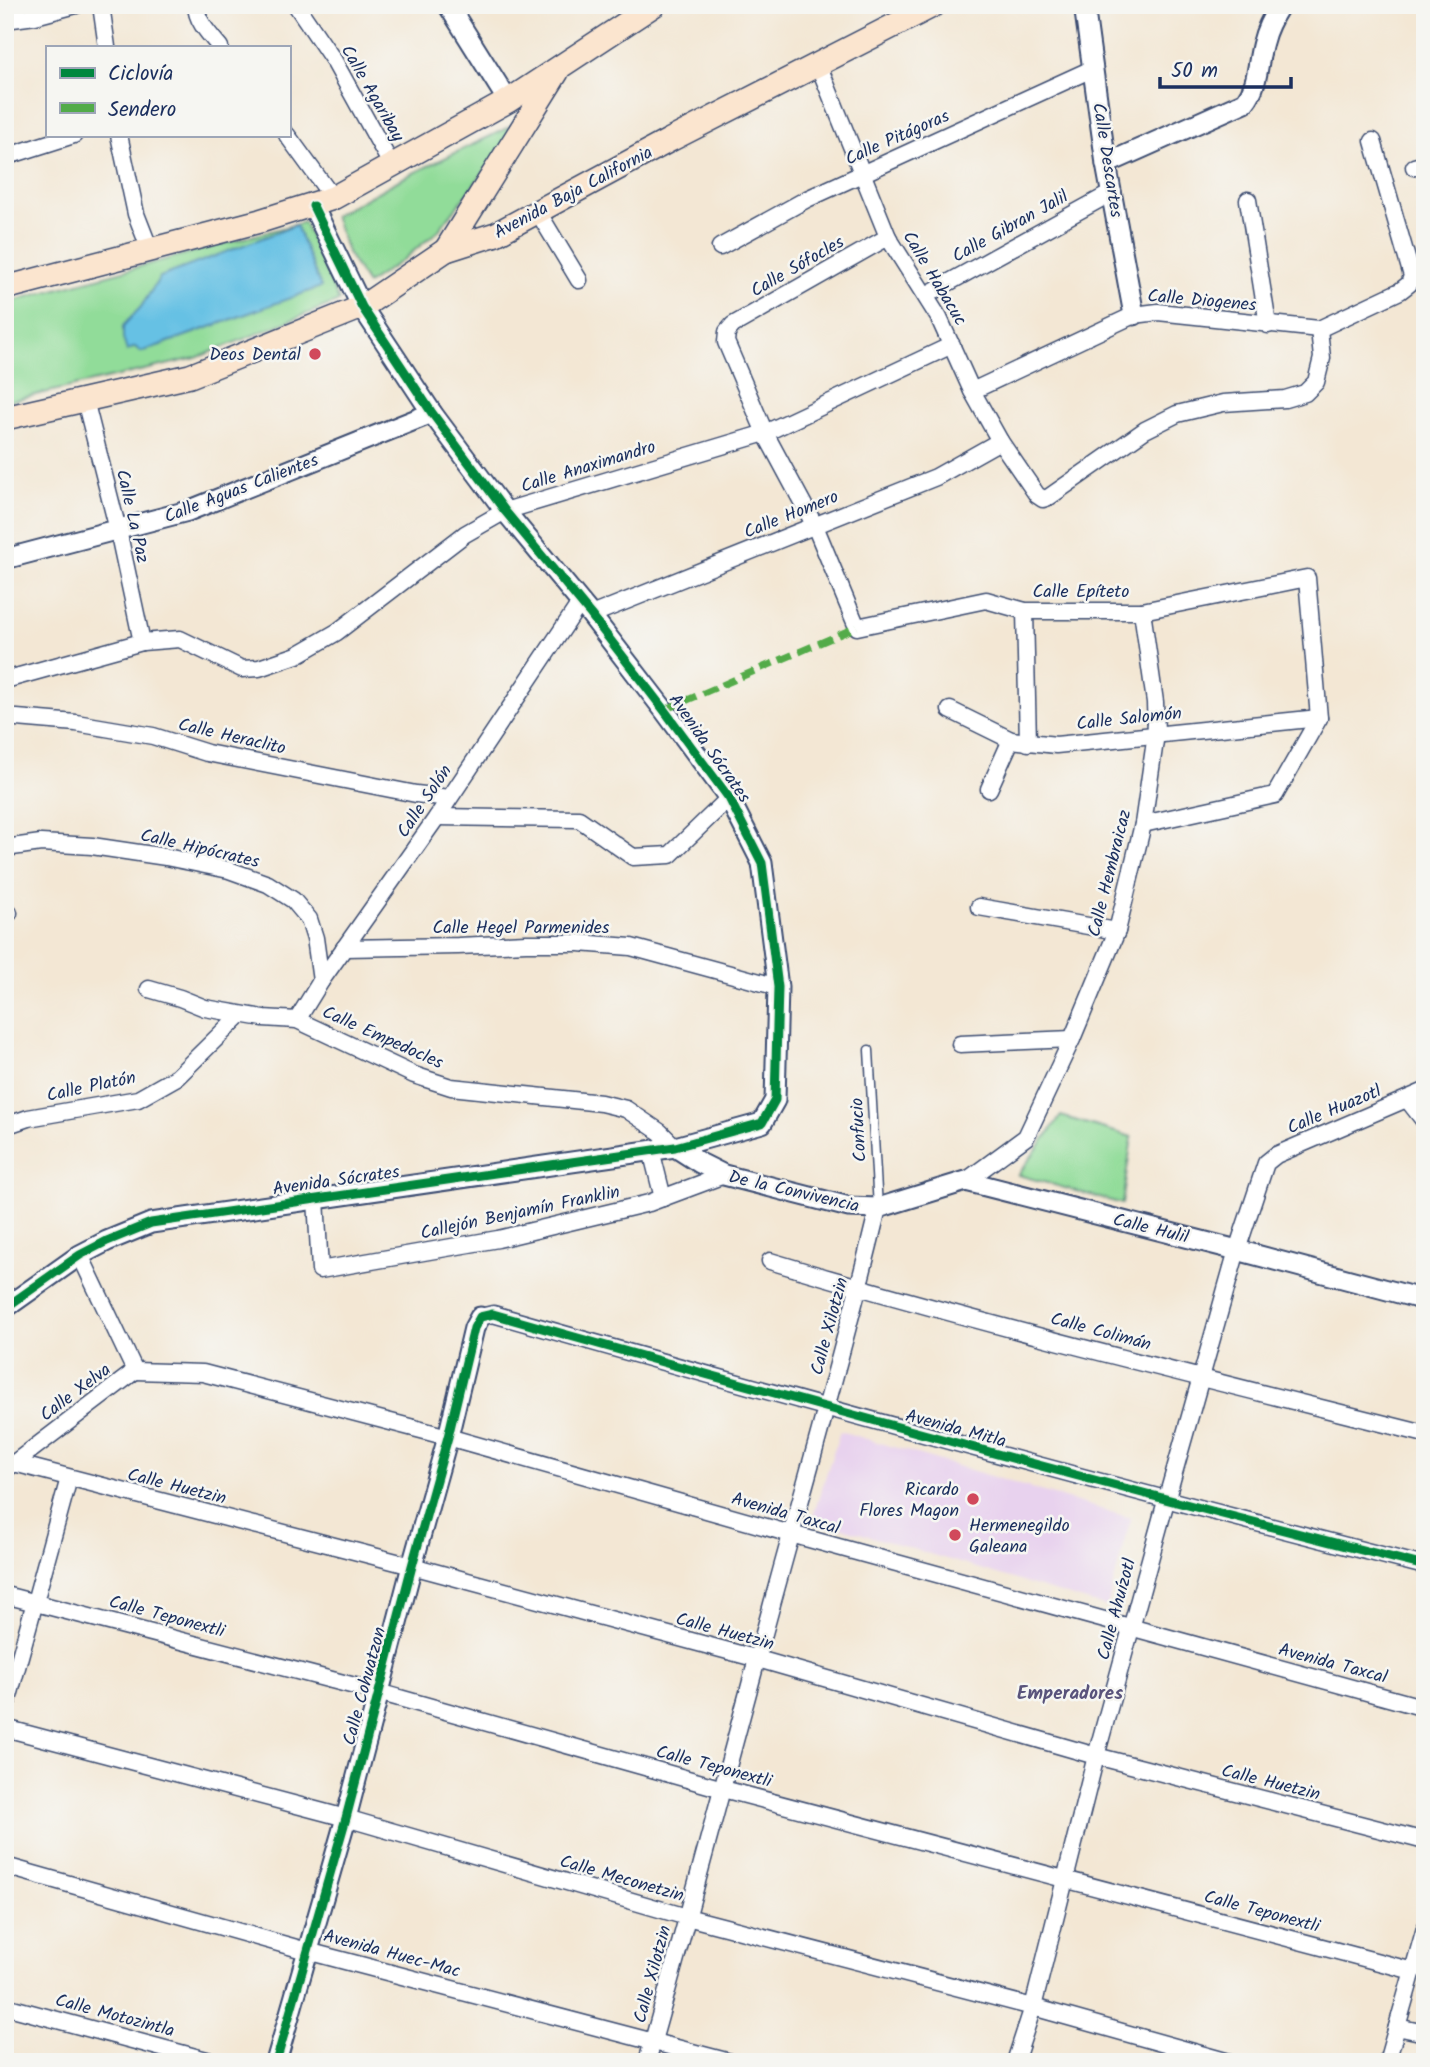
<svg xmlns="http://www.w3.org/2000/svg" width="1430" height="2067" font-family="Kalam,sans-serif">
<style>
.built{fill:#e8d2ee}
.green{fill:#91dc99;stroke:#56867c;stroke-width:2}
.water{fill:#66c1e4;stroke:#4078a1;stroke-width:2}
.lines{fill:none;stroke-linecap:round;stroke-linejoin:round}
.service-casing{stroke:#3b4b70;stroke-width:11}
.minor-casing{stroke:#3b4b70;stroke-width:19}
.tertiary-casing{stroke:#3b4b70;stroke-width:23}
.secondary-casing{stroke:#3b4b70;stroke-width:26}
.service{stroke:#fff;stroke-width:8}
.minor{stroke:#fff;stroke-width:16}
.tertiary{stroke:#fff;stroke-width:19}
.secondary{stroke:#fbe5cf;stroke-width:23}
.quiet{stroke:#52ab49;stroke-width:7;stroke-dasharray:14 7;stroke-linecap:butt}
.cycleway-casing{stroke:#f6f6f2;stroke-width:13}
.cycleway{stroke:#00873e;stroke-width:9}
.poi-dot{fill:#d1495b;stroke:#f6f6f2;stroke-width:2.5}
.labels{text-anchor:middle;stroke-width:5;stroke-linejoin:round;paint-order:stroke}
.street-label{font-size:18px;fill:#1b2f5e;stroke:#f6f6f2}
.poi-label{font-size:18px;fill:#1b2f5e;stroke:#f6f6f2;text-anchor:end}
.neighbourhood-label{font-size:19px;font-weight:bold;fill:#59537b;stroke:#f6f6f2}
</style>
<rect width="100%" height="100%" fill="#f6f6f2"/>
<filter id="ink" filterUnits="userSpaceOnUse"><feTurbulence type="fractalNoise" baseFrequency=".0143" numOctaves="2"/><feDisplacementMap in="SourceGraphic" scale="14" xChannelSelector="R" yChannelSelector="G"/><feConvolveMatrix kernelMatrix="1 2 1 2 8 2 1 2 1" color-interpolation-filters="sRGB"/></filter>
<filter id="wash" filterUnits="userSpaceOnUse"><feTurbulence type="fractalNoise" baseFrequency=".00686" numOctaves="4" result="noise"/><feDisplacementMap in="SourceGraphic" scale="28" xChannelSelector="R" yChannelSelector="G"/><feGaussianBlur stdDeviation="1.57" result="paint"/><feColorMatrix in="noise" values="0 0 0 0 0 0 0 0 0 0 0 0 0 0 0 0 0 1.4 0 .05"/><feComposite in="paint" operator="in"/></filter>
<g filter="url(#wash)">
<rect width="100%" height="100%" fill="#f3e7d4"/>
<!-- built -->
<path class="built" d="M 840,1431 L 1131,1518 L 1107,1607 L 812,1519 Z"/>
<!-- green -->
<g class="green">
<path d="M 524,120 L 438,231 L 404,259 L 367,284 L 348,254 L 334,216 L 401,179 Z"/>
<path d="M 304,222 L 339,301 L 196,358 L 5,402 L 5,303 Z"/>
<path d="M 1061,1116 L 1132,1137 L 1122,1204 L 1018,1175 Z"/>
</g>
<!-- water -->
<path class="water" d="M 296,225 L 321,287 L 141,352 L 135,347 L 127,351 L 123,338 L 123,326 L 141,307 L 160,277 Z"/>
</g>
<g filter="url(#ink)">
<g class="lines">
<defs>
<path id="service" d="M 869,1050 L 878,1208"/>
<g id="minor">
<path d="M 101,5 L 107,47"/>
<path d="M 196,5 C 196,21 210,35 220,47"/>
<path d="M 296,5 L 334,61 L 392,166"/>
<path d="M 5,20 L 35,16 L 76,5"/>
<path d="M 818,64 L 888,237 L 939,318 L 972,391 L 1000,441 L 1037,495 L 1043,499 L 1049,497 L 1145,430 L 1177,414 L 1223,403 L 1285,399 L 1305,393 L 1316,382 L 1322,358 L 1319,329"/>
<path d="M 119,135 L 136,214 L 150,250"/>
<path d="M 287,135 L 333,198"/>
<path d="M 5,157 L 74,135"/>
<path d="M 1414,167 L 1425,164"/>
<path d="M 1248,200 L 1268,325"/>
<path d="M 538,212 L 579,280"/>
<path d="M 888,237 L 733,325 L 727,332 L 726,342 L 765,433 L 815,526 L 857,627 L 986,600 L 1025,611 L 1142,611 L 1307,578 L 1319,718 L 1275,795 L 1143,824"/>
<path d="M 720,247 L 807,199 L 1094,68"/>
<path d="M 926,295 L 1113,192"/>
<path d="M 972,391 L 1134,315 L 1158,312 L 1319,329 L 1400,291 L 1409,284 L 1412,276 L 1373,141"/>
<path d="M 85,400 L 118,530 L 142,642"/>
<path d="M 1025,611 L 1028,743"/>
<path d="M 591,615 L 936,477 L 1000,441"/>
<path d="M 5,680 L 142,642 L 180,639 L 242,669 L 259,668 L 297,655 L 337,632 L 465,534 L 505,511 L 765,433 L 952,345"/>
<path d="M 950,710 L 1011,740 L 1056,745 L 1319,718"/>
<path d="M 5,717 L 76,723 L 153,736 L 207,753 L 416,794 L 449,798"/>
<path d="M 989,789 L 1011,740"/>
<path d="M 437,817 L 579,819 L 633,857 L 670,855 L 729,798"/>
<path d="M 5,848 L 41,843 L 92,846 L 166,857 L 229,870 L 268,884 L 293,900 L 309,919 L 315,938 L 321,981"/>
<path d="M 979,907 L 1117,931"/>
<path d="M 5,910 L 9,913"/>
<path d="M 344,948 L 458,946 L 526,943 L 579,943 L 631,947 L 778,987"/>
<path d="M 149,989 L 180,998 L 205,1008 L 263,1018 L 297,1020 L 414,1075 L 451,1087 L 601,1103 L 626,1109 L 660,1132 L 675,1147"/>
<path d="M 297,1020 L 321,981 L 437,817 L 580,603"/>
<path d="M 960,1044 L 1072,1039"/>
<path d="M 1407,1099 L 1425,1122"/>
<path d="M 5,1126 L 28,1118 L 138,1099 L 177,1077 L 240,1015"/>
<path d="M 651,1150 L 663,1198"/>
<path d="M 966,1181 L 1026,1137 L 1072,1039 L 1117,931 L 1143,824 L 1156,734 L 1155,702 L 1142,611"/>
<path d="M 316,1199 L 320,1270 L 498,1239 L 649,1203 L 724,1175"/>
<path d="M 80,1255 L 135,1371"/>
<path d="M 770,1261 C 986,1326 1206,1379 1425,1434"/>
<path d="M 480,1317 L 493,1314 C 802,1402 1112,1487 1425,1566"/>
<path d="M 135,1371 L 203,1373 L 448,1437 L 791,1534 L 1425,1708"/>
<path d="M 14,1463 L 412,1566 L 758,1659 L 1096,1756 L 1425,1841"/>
<path d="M 9,1467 L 135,1371"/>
<path d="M 5,1595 L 378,1692 L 723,1789 L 1413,1971"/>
<path d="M 5,1711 L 69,1478"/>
<path d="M 5,1728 L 346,1818 L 687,1917 L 1033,2007 L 1229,2062"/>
<path d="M 5,1866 L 307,1951 L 730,2062"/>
<path d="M 5,2006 L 214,2062"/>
<path d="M 1397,2027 L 1425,2033"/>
<path d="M 647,2062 C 697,1887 742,1711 791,1535 C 821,1426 852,1318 878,1208"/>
<path d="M 1015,2062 L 1033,2007 L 1096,1756 L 1166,1501 L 1237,1250 L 1266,1163 L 1276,1155 L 1425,1091"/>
<path d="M 1387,2062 L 1425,1928"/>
</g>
<g id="tertiary">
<path d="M 448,5 L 508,101"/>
<path d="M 1084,5 L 1106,164 L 1134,315"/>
<path d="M 1106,164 L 1245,102 C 1259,84 1257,63 1263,42 C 1266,29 1273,16 1280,5"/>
<path d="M 5,559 L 188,511 L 432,413"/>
<path d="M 675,1147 L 700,1163 L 724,1175 L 849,1207 L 878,1208 L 966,1181 L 1237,1250 L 1425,1300"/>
<path d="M 5,1308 L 80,1255 L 107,1241 L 151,1223 L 675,1147 L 762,1123 L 775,1100 L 778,987 L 762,863 L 729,798 L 664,710 L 591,615 L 505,511 L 432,413 L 362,307 L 313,206"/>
<path d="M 276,2062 L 346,1818 L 412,1566 L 448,1437 L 474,1328 L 480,1317"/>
</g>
<g id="secondary">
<path d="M 446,250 L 557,72"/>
<path d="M 5,288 L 260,221 L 333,198 L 508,101 L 654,5"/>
<path d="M 5,418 L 190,376 L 362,307 L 446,250 L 496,234 L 670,140 L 934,5"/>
</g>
</defs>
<!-- service casing -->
<use href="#service" class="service-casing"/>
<!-- minor casing -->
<use href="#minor" class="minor-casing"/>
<!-- tertiary casing -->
<use href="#tertiary" class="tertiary-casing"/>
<!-- secondary casing -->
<use href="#secondary" class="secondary-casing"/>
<!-- service -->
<use href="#service" class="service"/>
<!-- minor -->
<use href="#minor" class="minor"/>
<!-- tertiary -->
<use href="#tertiary" class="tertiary"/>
<!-- secondary -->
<use href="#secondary" class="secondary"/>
<!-- quiet -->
<path class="quiet" d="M 664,710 L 857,627"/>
<defs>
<g id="cycleway">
<path d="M 5,1308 L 80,1255 L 107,1241 L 151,1223 L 675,1147 L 762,1123 L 775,1100 L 778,987 L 762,863 L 729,798 L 664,710 L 591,615 L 505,511 L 432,413 L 362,307 L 313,206"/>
<path d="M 276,2062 L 346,1818 L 412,1566 L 448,1437 L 474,1328 L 480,1317 L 493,1314 C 802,1402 1112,1487 1425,1566"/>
</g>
</defs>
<!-- cycleway casing -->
<use href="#cycleway" class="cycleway-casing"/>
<!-- cycleway -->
<use href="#cycleway" class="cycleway"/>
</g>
</g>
<!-- markers -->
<g class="poi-dot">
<circle cx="315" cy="354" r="7"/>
<circle cx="973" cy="1499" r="7"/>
<circle cx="955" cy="1535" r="7"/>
</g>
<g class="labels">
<!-- street labels -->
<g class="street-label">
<text transform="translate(373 93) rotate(60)" y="6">Calle Agaribay</text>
<text transform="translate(897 137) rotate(-24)" y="6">Calle Pitágoras</text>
<text transform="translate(1108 160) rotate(81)" y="6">Calle Descartes</text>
<text transform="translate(573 192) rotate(-28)" y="6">Avenida Baja California</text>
<text transform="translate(1010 226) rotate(-29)" y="6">Calle Gibran Jalil</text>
<text transform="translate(797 266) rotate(-30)" y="6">Calle Sófocles</text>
<text transform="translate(935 278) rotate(59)" y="6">Calle Habacuc</text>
<text transform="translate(1202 300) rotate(5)" y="6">Calle Diogenes</text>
<text transform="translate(588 466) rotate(-17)" y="6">Calle Anaximandro</text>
<text transform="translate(241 488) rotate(-21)" y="6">Calle Aguas Calientes</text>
<text transform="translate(791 514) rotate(-22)" y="6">Calle Homero</text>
<text transform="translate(133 516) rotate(77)" y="6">Calle La Paz</text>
<text x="1081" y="597">Calle Epíteto</text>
<text transform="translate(1129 718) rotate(-6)" y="6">Calle Salomón</text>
<text transform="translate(232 736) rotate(13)" y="6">Calle Heraclito</text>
<text transform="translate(710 748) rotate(55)" y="6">Avenida Sócrates</text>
<text transform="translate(424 801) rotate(-56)" y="6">Calle Solón</text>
<text transform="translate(200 848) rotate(13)" y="6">Calle Hipócrates</text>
<text transform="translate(1109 873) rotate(-76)" y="6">Calle Hembraicaz</text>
<text x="521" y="933">Calle Hegel Parmenides</text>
<text transform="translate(383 1037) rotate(24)" y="6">Calle Empedocles</text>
<text transform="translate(91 1086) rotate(-12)" y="6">Calle Platón</text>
<text transform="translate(1334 1109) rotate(-23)" y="6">Calle Huazotl</text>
<text transform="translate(858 1130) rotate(-93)" y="6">Confucio</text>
<text transform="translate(336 1180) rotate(-8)" y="6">Avenida Sócrates</text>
<text transform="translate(794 1191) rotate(13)" y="6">De la Convivencia</text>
<text transform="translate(520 1212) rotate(-12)" y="6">Callejón Benjamín Franklin</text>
<text transform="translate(1151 1228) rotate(14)" y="6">Calle Hulil</text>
<text transform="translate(829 1326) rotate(-75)" y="6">Calle Xilotzin</text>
<text transform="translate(1101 1331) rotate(15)" y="6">Calle Colimán</text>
<text transform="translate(75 1392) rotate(-37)" y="6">Calle Xelva</text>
<text transform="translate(956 1428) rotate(15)" y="6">Avenida Mitla</text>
<text transform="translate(177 1486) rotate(14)" y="6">Calle Huetzin</text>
<text transform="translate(786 1513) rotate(16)" y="6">Avenida Taxcal</text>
<text transform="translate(1116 1609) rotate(-75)" y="6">Calle Ahuízotl</text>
<text transform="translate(167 1616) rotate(15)" y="6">Calle Teponextli</text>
<text transform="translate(725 1631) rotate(15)" y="6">Calle Huetzin</text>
<text transform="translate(1333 1663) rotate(15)" y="6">Avenida Taxcal</text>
<text transform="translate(364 1686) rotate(-75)" y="6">Calle Cohuatzon</text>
<text transform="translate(714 1766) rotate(15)" y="6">Calle Teponextli</text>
<text transform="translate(1271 1782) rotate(14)" y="6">Calle Huetzin</text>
<text transform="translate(622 1878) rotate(16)" y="6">Calle Meconetzin</text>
<text transform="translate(1262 1911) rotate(15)" y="6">Calle Teponextli</text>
<text transform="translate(392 1953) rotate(15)" y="6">Avenida Huec-Mac</text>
<text transform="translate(652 1974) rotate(-75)" y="6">Calle Xilotzin</text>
<text transform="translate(115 2015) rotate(15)" y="6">Calle Motozintla</text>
</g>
<!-- poi labels -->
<g class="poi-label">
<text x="301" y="360">Deos Dental</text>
<text x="959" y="1495">Ricardo<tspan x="959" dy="21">Flores Magon</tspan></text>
<text x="969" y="1531" text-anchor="start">Hermenegildo<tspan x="969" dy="21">Galeana</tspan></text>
</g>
<!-- neighbourhood labels -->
<g class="neighbourhood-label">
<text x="1070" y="1699">Emperadores</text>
</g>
</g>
<!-- margin -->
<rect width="1430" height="2067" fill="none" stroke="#f6f6f2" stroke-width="28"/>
<!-- legend -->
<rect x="46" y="46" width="245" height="91" fill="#f6f6f2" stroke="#9ea6b7" stroke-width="2"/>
<rect x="60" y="68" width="35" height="10" fill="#00873e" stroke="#9ea6b7" stroke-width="2"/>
<text x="108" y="80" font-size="21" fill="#1b2f5e">Ciclovía</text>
<rect x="60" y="103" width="35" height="10" fill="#52ab49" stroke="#9ea6b7" stroke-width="2"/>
<text x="108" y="116" font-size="21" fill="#1b2f5e">Sendero</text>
<!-- scale -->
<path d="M1160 77v10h131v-10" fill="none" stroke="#1b2f5e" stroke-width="3.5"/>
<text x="1171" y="77" font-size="21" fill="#1b2f5e" stroke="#f6f6f2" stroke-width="5" paint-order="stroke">50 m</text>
</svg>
